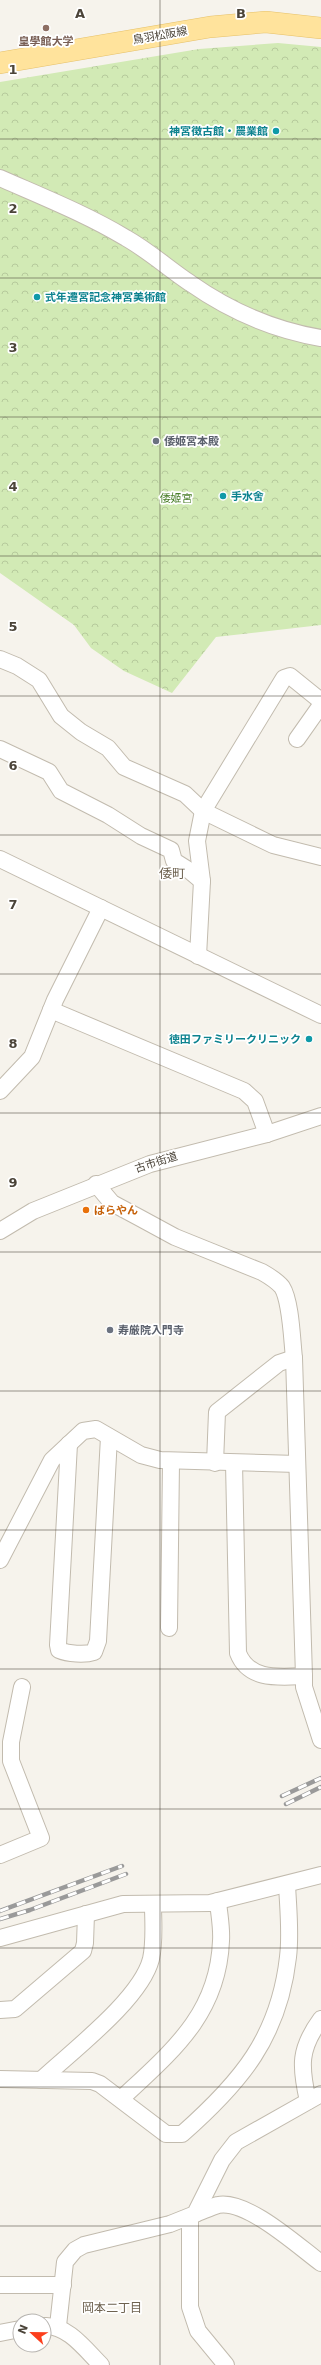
<svg xmlns="http://www.w3.org/2000/svg" width="321" height="2365" font-family="'DejaVu Sans','Noto Sans JP',sans-serif">
<style>
.forest{fill:url(#forest-crowns)}
.lines{fill:none;stroke-linecap:round;stroke-linejoin:round}
.minor-casing{stroke:#c2bbae;stroke-width:18}
.major-casing{stroke:#e6c16a;stroke-width:22}
.minor{stroke:#fff;stroke-width:16}
.major{stroke:#ffe39c;stroke-width:21}
.rail-casing{stroke:#9a9a9a;stroke-width:4.5}
.rail{stroke:#fff;stroke-width:3;stroke-dasharray:9;stroke-linecap:butt}
.grid{fill:none;stroke:#4b4439;stroke-width:1;stroke-opacity:0.55}
.education-dot{fill:#8d6e63;stroke:#fff;stroke-width:1.5}
.culture-dot{fill:#0f9aa8;stroke:#fff;stroke-width:1.5}
.worship-dot{fill:#6b7280;stroke:#fff;stroke-width:1.5}
.food-dot{fill:#e8710a;stroke:#fff;stroke-width:1.5}
.labels{text-anchor:middle;stroke-width:3.5;stroke-linejoin:round;paint-order:stroke}
.street-label{font-size:11px;fill:#4b4439;stroke:#fff}
.education-label{font-size:11px;font-weight:bold;fill:#785e54;stroke:#fff}
.culture-label{font-size:11px;font-weight:bold;fill:#0d838f;stroke:#fff;text-anchor:end}
.worship-label{font-size:11px;font-weight:bold;fill:#5b616d;stroke:#fff;text-anchor:start}
.park-label{font-size:11px;fill:#4a7f2a;stroke:#fff}
.food-label{font-size:11px;font-weight:bold;fill:#c56008;stroke:#fff;text-anchor:start}
.neighbourhood-label{font-size:12px;fill:#6e6250;stroke:#fff}
.quarter-label{font-size:13px;fill:#6e6250;stroke:#fff}
.grid-label{font-size:13px;text-anchor:middle;font-weight:bold;fill:#4b4439;stroke:#fff;stroke-width:3.5;stroke-linejoin:round;paint-order:stroke}
</style>
<defs>
<pattern id="forest-crowns" width="20" height="18" patternUnits="userSpaceOnUse"><rect width="20" height="18" fill="#d2eab5"/><path d="M2 6a3 3 0 1 1 6 0M12 15a3 3 0 1 1 6 0" fill="none" stroke="#b6ca9c"/></pattern>
</defs>
<rect width="100%" height="100%" fill="#f6f3ec"/>
<!-- forest -->
<path class="forest" d="M 278,43 L 321,47 L 321,625 L 216,637 L 172,693 L 124,671 L 91,648 L 74,625 L 0,573 L 0,82 L 199,49 Z"/>
<g class="lines">
<defs>
<g id="minor">
<path d="M 0,178 C 43,197 86,214 126,238 C 149,251 169,269 190,283 C 230,311 273,330 321,338"/>
<path d="M 0,659 L 17,666 L 39,680 L 61,716 L 81,732 L 108,748 L 124,767 L 185,794 L 203,811 L 273,845 L 321,857"/>
<path d="M 297,739 L 321,705"/>
<path d="M 0,749 L 49,772 L 61,791 L 108,815 L 141,836 L 171,850 L 174,861 L 190,871 L 202,881"/>
<path d="M 0,859 L 321,1015"/>
<path d="M 198,956 L 202,881 L 197,841 L 203,811 L 284,678 L 290,676 L 321,701"/>
<path d="M 51,1010 L 244,1091 L 255,1101 L 267,1134"/>
<path d="M 0,1091 L 32,1057 L 55,1000 L 101,908"/>
<path d="M 96,1184 L 112,1203 L 140,1218 L 175,1237 L 262,1272 C 269,1276 277,1281 282,1287 C 291,1301 292,1341 294,1358 L 304,1676 L 304,1687 L 321,1740"/>
<path d="M 0,1231 L 33,1211 L 150,1164 L 267,1134 L 321,1116"/>
<path d="M 69,1444 L 58,1645 L 59,1650 C 68,1654 85,1655 94,1652 L 98,1641 L 109,1437"/>
<path d="M 215,1463 L 217,1412 L 279,1363 L 294,1358"/>
<path d="M 234,1463 L 238,1653 C 249,1681 279,1677 304,1676"/>
<path d="M 0,1560 L 52,1460 L 83,1431 L 96,1429 L 141,1455 L 160,1460 L 297,1464"/>
<path d="M 169,1628 L 171,1462"/>
<path d="M 0,1855 L 41,1838 L 11,1761 L 11,1742 L 22,1687"/>
<path d="M 0,1938 L 123,1904 L 210,1903 L 321,1875"/>
<path d="M 0,2010 L 15,2009 L 83,1951 L 85,1943 L 86,1914"/>
<path d="M 0,2079 L 92,2081 L 100,2084 L 166,2134 L 182,2134 C 241,2082 279,2037 288,1957 C 291,1933 288,1908 287,1884"/>
<path d="M 41,2080 C 72,2051 141,1999 151,1959 C 155,1941 153,1922 153,1904"/>
<path d="M 121,2099 C 171,2052 218,2015 221,1941 C 222,1928 219,1914 218,1901"/>
<path d="M 308,2101 C 300,2066 299,2049 321,2019"/>
<path d="M 195,2214 C 203,2211 211,2207 218,2205 C 247,2199 299,2247 321,2263"/>
<path d="M 190,2217 L 190,2307 L 198,2331 L 226,2365"/>
<path d="M 0,2285 L 63,2285"/>
<path d="M 44,2326 C 67,2324 86,2350 101,2365"/>
<path d="M 58,2326 L 65,2262 L 75,2250 L 84,2245 L 170,2224 L 195,2214 L 222,2160 L 236,2142 L 321,2094"/>
<path d="M 0,2333 L 20,2329"/>
</g>
<path id="major" d="M 0,63 L 210,27 L 266,22 L 321,28"/>
</defs>
<!-- minor casing -->
<use href="#minor" class="minor-casing"/>
<!-- major casing -->
<use href="#major" class="major-casing"/>
<!-- minor -->
<use href="#minor" class="minor"/>
<!-- major -->
<use href="#major" class="major"/>
<defs>
<g id="rail">
<path d="M 282,1796 L 321,1778"/>
<path d="M 286,1804 L 321,1787"/>
<path d="M 0,1911 L 122,1866"/>
<path d="M 0,1919 L 30,1910 L 126,1874"/>
</g>
</defs>
<!-- rail casing -->
<use href="#rail" class="rail-casing"/>
<!-- rail -->
<use href="#rail" class="rail"/>
</g>
<!-- grid -->
<path class="grid" d="M 160,0 L 160,2365M 0,139 L 321,139M 0,278 L 321,278M 0,417 L 321,417M 0,556 L 321,556M 0,696 L 321,696M 0,835 L 321,835M 0,974 L 321,974M 0,1113 L 321,1113M 0,1252 L 321,1252M 0,1391 L 321,1391M 0,1530 L 321,1530M 0,1669 L 321,1669M 0,1809 L 321,1809M 0,1948 L 321,1948M 0,2087 L 321,2087M 0,2226 L 321,2226"/>
<!-- markers -->
<circle class="education-dot" cx="46" cy="28" r="4"/>
<g class="culture-dot">
<circle cx="276" cy="131" r="4"/>
<circle cx="37" cy="297" r="4"/>
<circle cx="223" cy="496" r="4"/>
<circle cx="309" cy="1039" r="4"/>
</g>
<g class="worship-dot">
<circle cx="156" cy="441" r="4"/>
<circle cx="110" cy="1330" r="4"/>
</g>
<circle class="food-dot" cx="86" cy="1210" r="4"/>
<g class="labels">
<!-- street labels -->
<g class="street-label">
<text transform="translate(160 35) rotate(-10)" y="4">鳥羽松阪線</text>
<text transform="translate(156 1162) rotate(-18)" y="4">古市街道</text>
</g>
<!-- education labels -->
<g class="education-label">
<text x="46" y="45">皇學館大学</text>
</g>
<!-- culture labels -->
<g class="culture-label">
<text x="268" y="135">神宮徴古館・農業館</text>
<text x="45" y="301" text-anchor="start">式年遷宮記念神宮美術館</text>
<text x="231" y="500" text-anchor="start">手水舍</text>
<text x="301" y="1043">徳田ファミリークリニック</text>
</g>
<!-- worship labels -->
<g class="worship-label">
<text x="164" y="445">倭姬宮本殿</text>
<text x="118" y="1334">寿厳院入門寺</text>
</g>
<!-- park labels -->
<g class="park-label">
<text x="176" y="502">倭姬宮</text>
</g>
<!-- food labels -->
<g class="food-label">
<text x="94" y="1214">ばらやん</text>
</g>
<!-- neighbourhood labels -->
<g class="neighbourhood-label">
<text x="112" y="2312">岡本二丁目</text>
</g>
<!-- quarter labels -->
<g class="quarter-label">
<text x="172" y="878">倭町</text>
</g>
</g>
<g class="grid-label">
<text x="80" y="18">A</text>
<text x="241" y="18">B</text>
<text x="13" y="74">1</text>
<text x="13" y="213">2</text>
<text x="13" y="352">3</text>
<text x="13" y="491">4</text>
<text x="13" y="631">5</text>
<text x="13" y="770">6</text>
<text x="13" y="909">7</text>
<text x="13" y="1048">8</text>
<text x="13" y="1187">9</text>
</g>
<!-- north arrow -->
<g transform="translate(32 2333) rotate(292)"><circle r="19" fill="#ffffff" stroke="#b7b4b0"/>
<path d="M0-3L7 15L0 10L-7 15Z" fill="#fc3f1d"/>
<text y="-6" font-size="11" font-weight="bold" text-anchor="middle" fill="#4b4439">N</text>
</g>
</svg>
